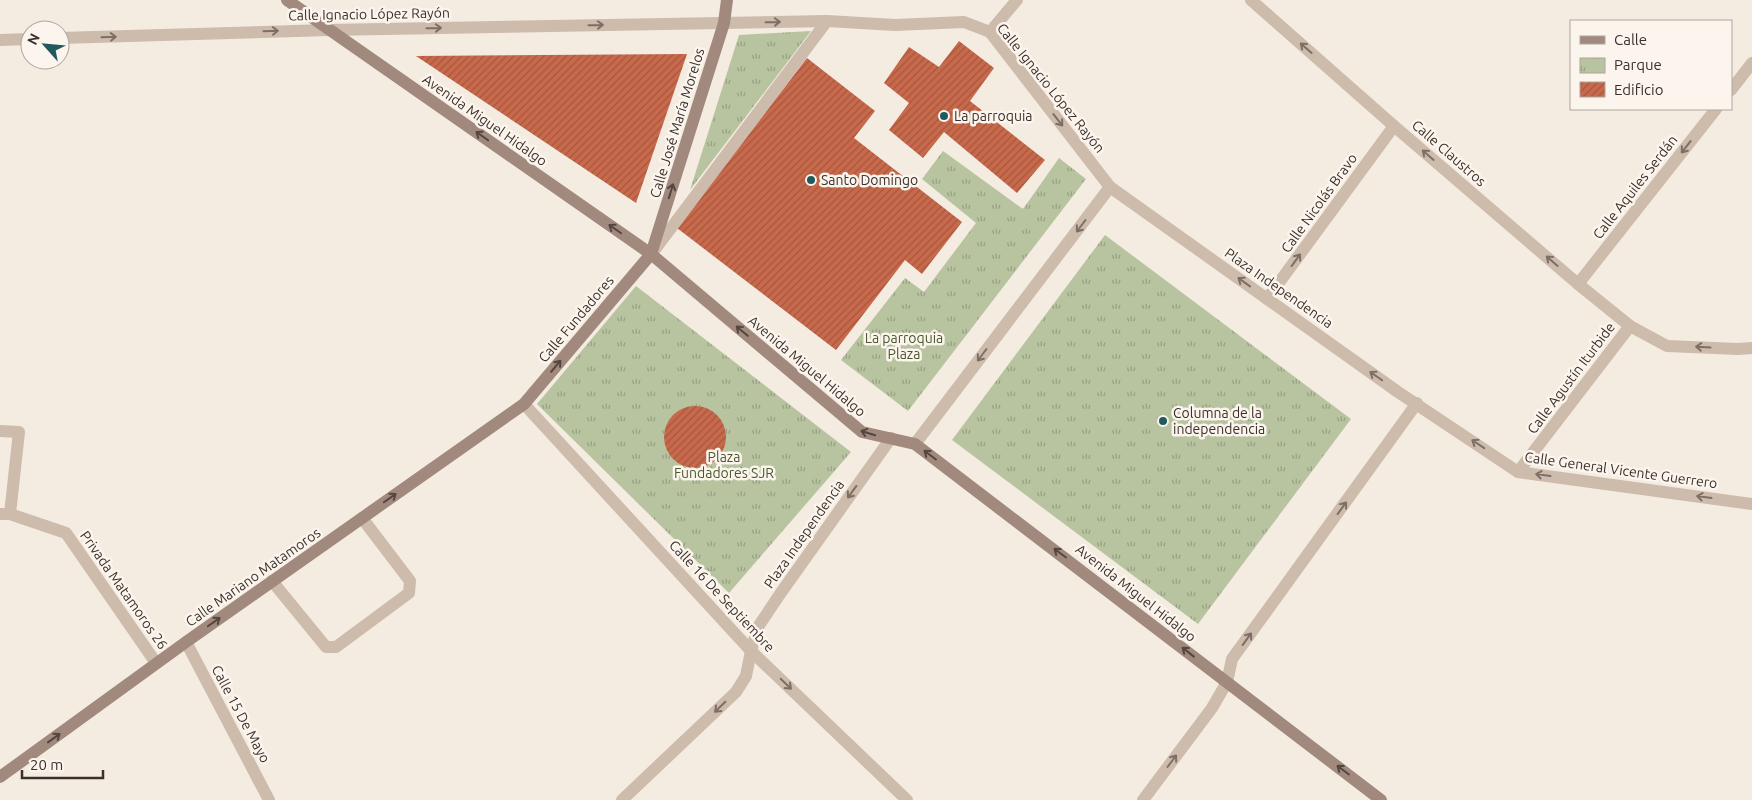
<svg xmlns="http://www.w3.org/2000/svg" width="1752" height="800" font-family="Ubuntu,sans-serif">
<style>
.park{fill:url(#park-tufts)}
.building{fill:url(#building-hatch)}
.lines{fill:none;stroke-linecap:round;stroke-linejoin:round}
.lane{stroke:#cdbbac;stroke-width:12}
.street{stroke:#cdbbac;stroke-width:12}
.secondary{stroke:#a18a7d;stroke-width:12}
.oneway{stroke:#7d6f65}
.oneway2{stroke:#544640}
.poi-dot{fill:#1f5a5e;stroke:#fbf5ee;stroke-width:2}
.labels{text-anchor:middle;stroke-width:5;stroke-linejoin:round;paint-order:stroke}
.street-label{font-size:14px;fill:#3b302b;stroke:#fbf5ee}
.poi-label{font-size:14px;fill:#3b302b;stroke:#fbf5ee;text-anchor:start}
.park-label{font-size:14px;fill:#4a5a2e;stroke:#fbf5ee}
</style>
<defs>
<pattern id="park-tufts" width="24" height="20" patternUnits="userSpaceOnUse" patternTransform="scale(1.25)"><rect width="24" height="20" fill="#b8c4a0"/><path d="M3 7l-1-3M5 7V3M7 7l1-3M15 17l-1-3M17 17v-4M19 17l1-3" fill="none" stroke="#97a083"/></pattern>
<pattern id="building-hatch" width="6" height="6" patternUnits="userSpaceOnUse" patternTransform="scale(1.25)"><rect width="6" height="6" fill="#c8694b"/><path d="M-1 1l2-2M0 6l6-6M5 7l2-2" fill="none" stroke="#a4573f"/></pattern>
</defs>
<rect width="100%" height="100%" fill="#f4ebe1"/>
<!-- park -->
<g class="park">
<path d="M 811,31 L 690,190 L 739,35 Z"/>
<path d="M 943,151 L 1023,209 L 1059,158 L 1086,179 L 908,411 L 841,360 L 905,278 L 924,292 L 976,223 L 922,179 Z"/>
<path d="M 1105,235 L 1351,419 L 1198,624 L 952,440 Z"/>
<path d="M 636,286 L 851,452 L 729,593 L 537,404 Z"/>
</g>
<!-- building -->
<g class="building">
<path d="M 959,41 L 994,68 L 970,101 L 1045,160 L 1017,193 L 944,132 L 923,158 L 889,130 L 909,103 L 884,83 L 909,47 L 939,67 Z"/>
<path d="M 687,54 L 636,203 L 416,56 Z"/>
<path d="M 807,58 L 875,111 L 854,138 L 962,222 L 922,274 L 905,260 L 836,350 L 677,228 Z"/>
<circle cx="695" cy="437" r="31"/>
</g>
<g class="lines">
<!-- lane -->
<path class="lane" d="M 272,581 L 326,647 L 336,647 L 409,593 L 410,581 L 362,518"/>
<!-- street -->
<g class="street">
<path d="M 1251,0 L 1394,126 L 1578,284 L 1630,326 L 1667,346 L 1738,349 L 1752,348"/>
<path d="M 990,32 L 1017,0"/>
<path d="M 60,38 L 329,30 L 827,21 L 895,25 L 964,22 L 990,32 L 1110,187 L 1398,392 L 1518,472 L 1752,504"/>
<path d="M 0,40 L 30,39"/>
<path d="M 1731,90 L 1752,63"/>
<path d="M 653,252 L 827,21"/>
<path d="M 1578,284 L 1716,109"/>
<path d="M 1267,299 L 1394,126"/>
<path d="M 524,404 L 751,651 L 907,800"/>
<path d="M 0,431 L 19,432 L 10,514"/>
<path d="M 915,444 L 1110,187"/>
<path d="M 1518,472 L 1630,326"/>
<path d="M 0,514 L 10,514 L 66,533 L 156,663"/>
<path d="M 186,642 L 269,800"/>
<path d="M 622,800 L 736,692 L 746,676 L 751,651 L 758,627 L 780,594 L 891,438"/>
<path d="M 1143,800 L 1212,708 L 1227,682 L 1232,659 L 1417,403"/>
</g>
<!-- secondary -->
<g class="secondary">
<path d="M 287,0 L 651,254 L 862,432 L 915,444 L 1381,800"/>
<path d="M 0,777 L 186,642 L 524,404 L 651,254 L 724,23 L 727,0"/>
</g>
</g>
<!-- one-way arrows -->
<defs><path id="oneway-shaft" d="M-6 0H5M1.5-3L5.5 0L1.5 3" fill="none" stroke-width="1.6" stroke-linecap="round" stroke-linejoin="round" transform="scale(1.25)"/></defs>
<g class="oneway">
<use href="#oneway-shaft" transform="translate(773 22) rotate(-1)"/>
<use href="#oneway-shaft" transform="translate(596 25) rotate(-1)"/>
<use href="#oneway-shaft" transform="translate(434 28) rotate(-1)"/>
<use href="#oneway-shaft" transform="translate(271 31) rotate(-2)"/>
<use href="#oneway-shaft" transform="translate(109 37) rotate(-2)"/>
<use href="#oneway-shaft" transform="translate(1306 48) rotate(-139)"/>
<use href="#oneway-shaft" transform="translate(1058 120) rotate(52)"/>
<use href="#oneway-shaft" transform="translate(1686 147) rotate(128)"/>
<use href="#oneway-shaft" transform="translate(1428 155) rotate(-139)"/>
<use href="#oneway-shaft" transform="translate(1081 226) rotate(127)"/>
<use href="#oneway-shaft" transform="translate(1296 260) rotate(-54)"/>
<use href="#oneway-shaft" transform="translate(1552 261) rotate(-139)"/>
<use href="#oneway-shaft" transform="translate(1244 282) rotate(-144)"/>
<use href="#oneway-shaft" transform="translate(1703 347) rotate(-177)"/>
<use href="#oneway-shaft" transform="translate(982 355) rotate(127)"/>
<use href="#oneway-shaft" transform="translate(1376 376) rotate(-145)"/>
<use href="#oneway-shaft" transform="translate(1478 444) rotate(-146)"/>
<use href="#oneway-shaft" transform="translate(1543 475) rotate(-172)"/>
<use href="#oneway-shaft" transform="translate(852 492) rotate(126)"/>
<use href="#oneway-shaft" transform="translate(1704 497) rotate(-172)"/>
<use href="#oneway-shaft" transform="translate(1342 508) rotate(-54)"/>
<use href="#oneway-shaft" transform="translate(1247 639) rotate(-54)"/>
<use href="#oneway-shaft" transform="translate(786 684) rotate(44)"/>
<use href="#oneway-shaft" transform="translate(720 707) rotate(136)"/>
<use href="#oneway-shaft" transform="translate(1172 761) rotate(-53)"/>
</g>
<g class="oneway2">
<use href="#oneway-shaft" transform="translate(482 136) rotate(-145)"/>
<use href="#oneway-shaft" transform="translate(671 191) rotate(-73)"/>
<use href="#oneway-shaft" transform="translate(615 229) rotate(-145)"/>
<use href="#oneway-shaft" transform="translate(742 331) rotate(-140)"/>
<use href="#oneway-shaft" transform="translate(556 366) rotate(-50)"/>
<use href="#oneway-shaft" transform="translate(868 433) rotate(-163)"/>
<use href="#oneway-shaft" transform="translate(930 455) rotate(-143)"/>
<use href="#oneway-shaft" transform="translate(390 498) rotate(-35)"/>
<use href="#oneway-shaft" transform="translate(1060 553) rotate(-143)"/>
<use href="#oneway-shaft" transform="translate(214 622) rotate(-35)"/>
<use href="#oneway-shaft" transform="translate(1188 652) rotate(-142)"/>
<use href="#oneway-shaft" transform="translate(54 738) rotate(-36)"/>
<use href="#oneway-shaft" transform="translate(1343 770) rotate(-143)"/>
</g>
<!-- markers -->
<g class="poi-dot">
<circle cx="944" cy="116" r="5"/>
<circle cx="811" cy="180" r="5"/>
<circle cx="1163" cy="421" r="5"/>
</g>
<g class="labels">
<!-- street labels -->
<g class="street-label">
<text transform="translate(369 14) rotate(-1)" y="5">Calle Ignacio López Rayón</text>
<text transform="translate(1051 88) rotate(51)" y="5">Calle Ignacio López Rayón</text>
<text transform="translate(485 120) rotate(35)" y="5">Avenida Miguel Hidalgo</text>
<text transform="translate(677 123) rotate(-73)" y="5">Calle José María Morelos</text>
<text transform="translate(1449 153) rotate(41)" y="5">Calle Claustros</text>
<text transform="translate(1635 187) rotate(-52)" y="5">Calle Aquiles Serdán</text>
<text transform="translate(1319 203) rotate(-54)" y="5">Calle Nicolás Bravo</text>
<text transform="translate(1279 288) rotate(35)" y="5">Plaza Independencia</text>
<text transform="translate(576 319) rotate(-50)" y="5">Calle Fundadores</text>
<text transform="translate(807 366) rotate(40)" y="5">Avenida Miguel Hidalgo</text>
<text transform="translate(1571 378) rotate(-53)" y="5">Calle Agustín Iturbide</text>
<text transform="translate(1621 470) rotate(8)" y="5">Calle General Vicente Guerrero</text>
<text transform="translate(804 534) rotate(-55)" y="5">Plaza Independencia</text>
<text transform="translate(253 577) rotate(-35)" y="5">Calle Mariano Matamoros</text>
<text transform="translate(124 590) rotate(55)" y="5">Privada Matamoros 26</text>
<text transform="translate(1136 593) rotate(38)" y="5">Avenida Miguel Hidalgo</text>
<text transform="translate(722 596) rotate(47)" y="5">Calle 16 De Septiembre</text>
<text transform="translate(241 714) rotate(62)" y="5">Calle 15 De Mayo</text>
</g>
<!-- poi labels -->
<g class="poi-label">
<text x="954" y="121">La parroquia</text>
<text x="821" y="185">Santo Domingo</text>
<text x="1173" y="418">Columna de la<tspan x="1173" dy="16">independencia</tspan></text>
</g>
<!-- park labels -->
<g class="park-label">
<text x="904" y="343">La parroquia<tspan x="904" dy="16">Plaza</tspan></text>
<text x="724" y="462">Plaza<tspan x="724" dy="16">Fundadores SJR</tspan></text>
</g>
</g>
<!-- legend -->
<rect x="1570" y="20" width="162" height="90" fill="#fbf5ee" stroke="#aea6a0"/>
<rect x="1580" y="36" width="25" height="8" fill="#a18a7d" stroke="#aea6a0"/>
<text x="1614" y="45" font-size="15" fill="#3b302b">Calle</text>
<rect x="1580" y="58" width="25" height="15" fill="url(#park-tufts)" stroke="#aea6a0"/>
<text x="1614" y="70" font-size="15" fill="#3b302b">Parque</text>
<rect x="1580" y="82" width="25" height="15" fill="url(#building-hatch)" stroke="#aea6a0"/>
<text x="1614" y="95" font-size="15" fill="#3b302b">Edificio</text>
<!-- north arrow -->
<g transform="translate(45 45) rotate(297)"><circle r="24" fill="#fbf5ee" stroke="#aea6a0"/>
<path d="M0-4L9 19L0 12L-9 19Z" fill="#1f5a5e"/>
<text y="-8" font-size="14" font-weight="bold" text-anchor="middle" fill="#3b302b">N</text>
</g>
<!-- scale -->
<path d="M22 770v8h81v-8" fill="none" stroke="#3b302b" stroke-width="2.5"/>
<text x="30" y="770" font-size="15" fill="#3b302b" stroke="#fbf5ee" stroke-width="4" paint-order="stroke">20 m</text>
</svg>
